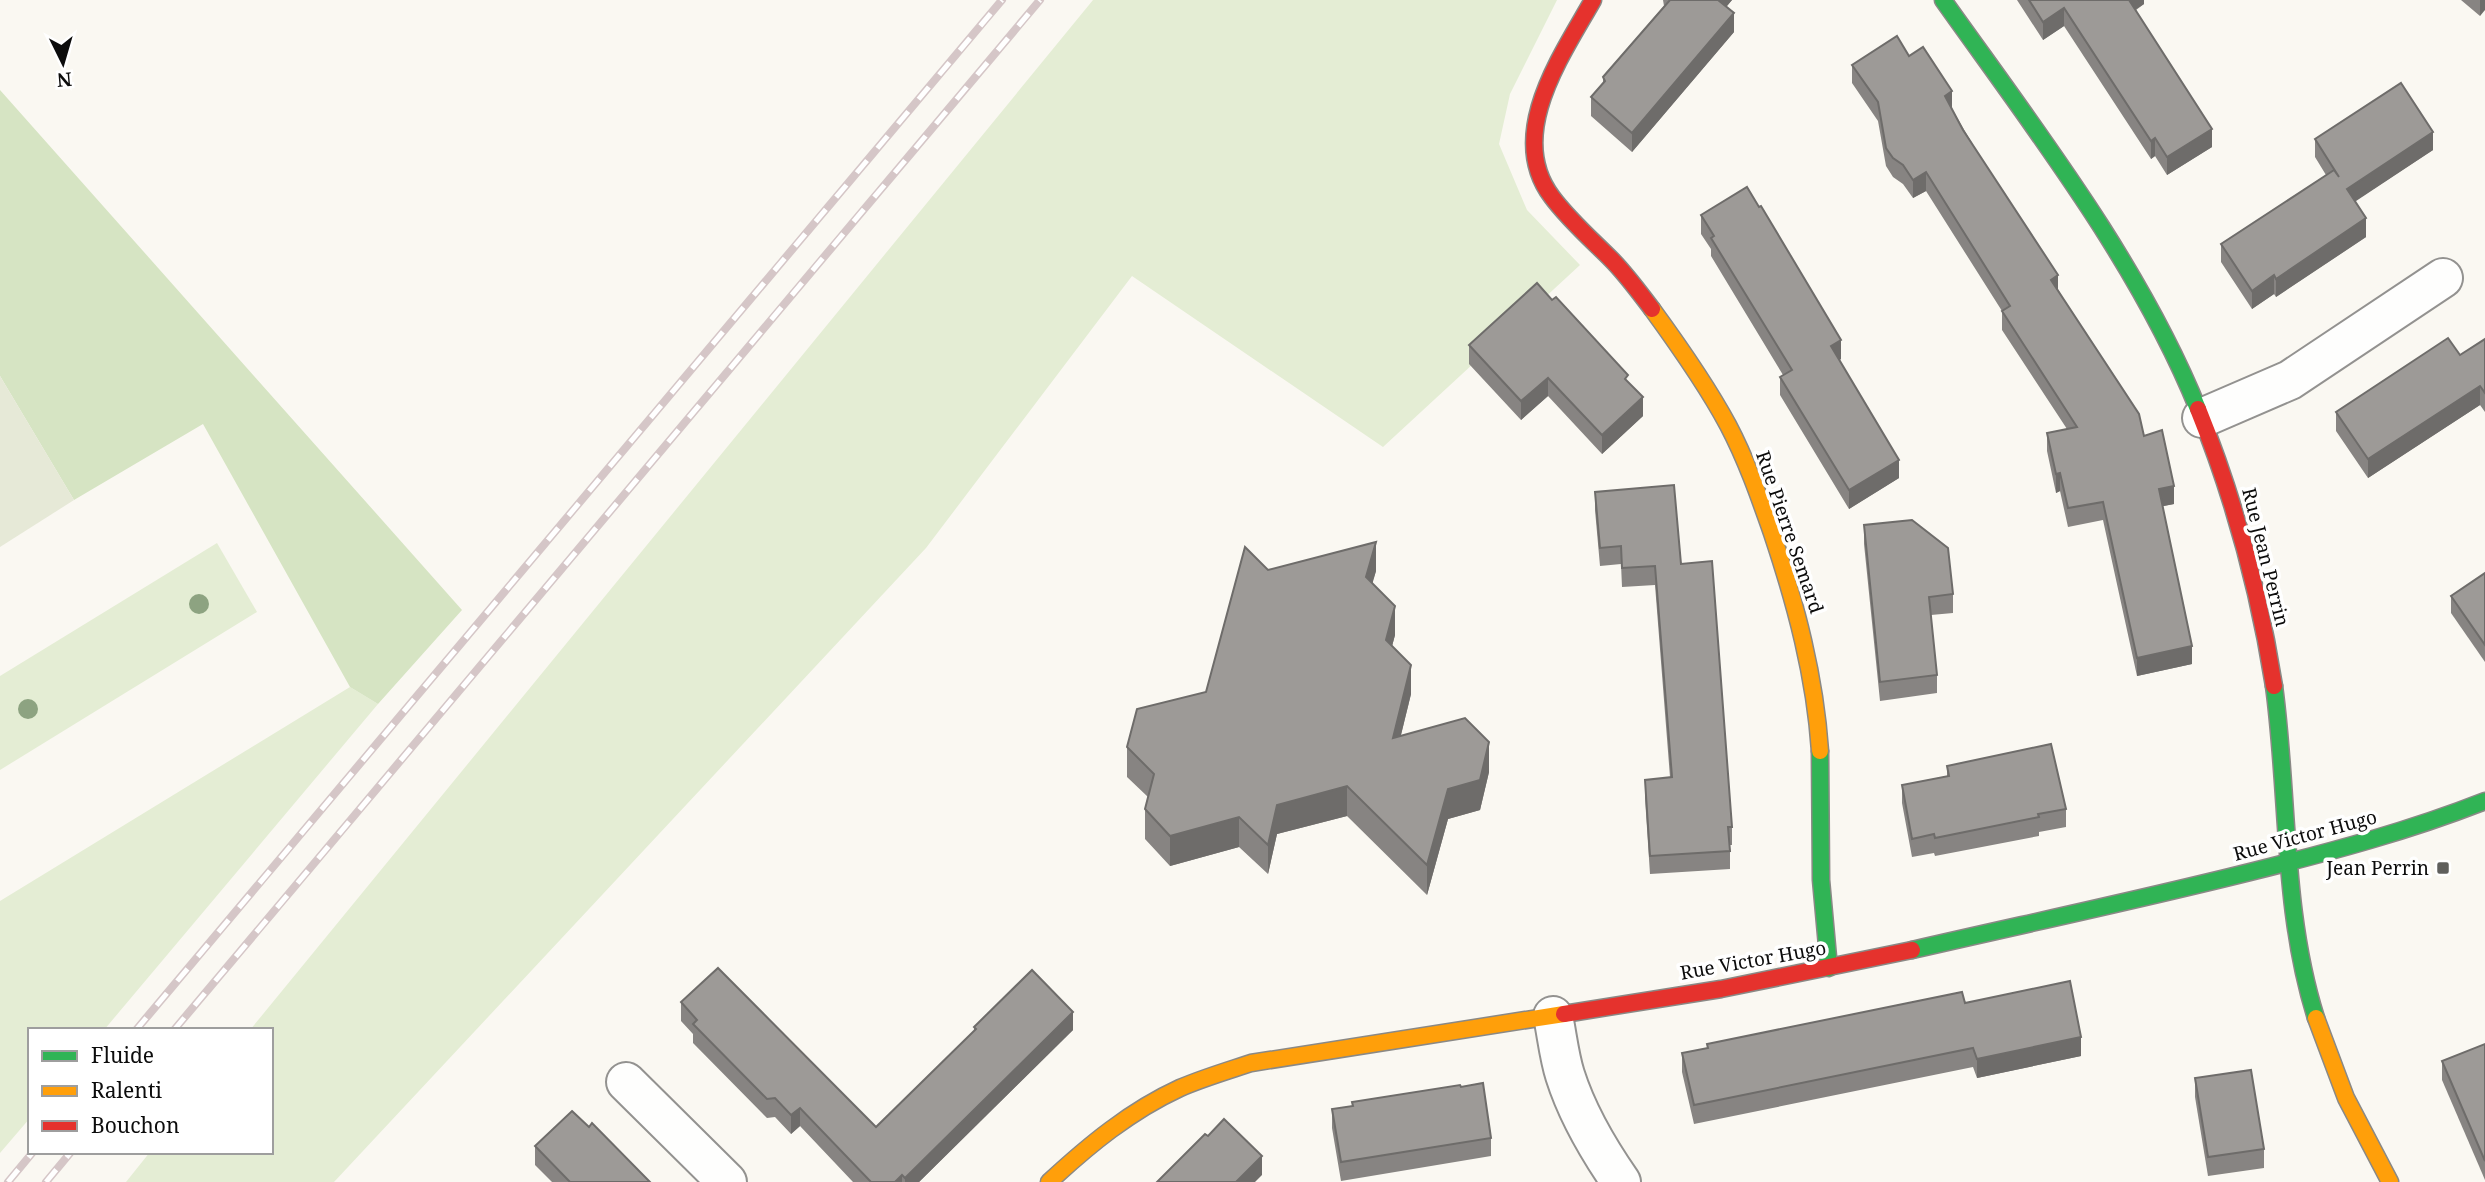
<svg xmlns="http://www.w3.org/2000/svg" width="2485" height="1182" font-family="'Noto Serif',serif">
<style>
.green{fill:#e4edd4}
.forest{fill:#d6e4c3}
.cemetery{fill:#e6e9d7}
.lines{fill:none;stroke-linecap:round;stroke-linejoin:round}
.street-casing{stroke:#939290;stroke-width:42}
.fast-casing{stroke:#8a8986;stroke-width:19}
.slow-casing{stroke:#8a8986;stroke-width:19}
.jam-casing{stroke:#8a8986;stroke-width:19}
.street{stroke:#fefefd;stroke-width:38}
.fast{stroke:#30b455;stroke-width:16}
.slow{stroke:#ff9f0a;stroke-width:16}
.jam{stroke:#e5322d;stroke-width:16}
.rail-casing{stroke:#d5c6c7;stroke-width:8}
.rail{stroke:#fff;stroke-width:5;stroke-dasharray:16;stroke-linecap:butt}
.tree{fill:#8da381}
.wall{fill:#878482}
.shaded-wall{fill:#6e6c6a}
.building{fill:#9d9a97;stroke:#6e6c6a;stroke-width:2}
.poi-dot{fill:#5f5f5c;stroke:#fff;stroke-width:2.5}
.labels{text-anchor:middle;stroke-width:7;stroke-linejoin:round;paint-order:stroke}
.street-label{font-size:19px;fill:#0c0c0c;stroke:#fff}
.poi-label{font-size:19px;fill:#0c0c0c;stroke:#fff;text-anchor:end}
</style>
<rect width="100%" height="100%" fill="#faf8f2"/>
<!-- green -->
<g class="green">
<path d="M 1093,0 L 1557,0 L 1510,94 L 1499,144 L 1527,210 L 1580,265 L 1383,447 L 1132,276 L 926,548 L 334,1182 L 126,1182 L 150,1152 L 271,1152 L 271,1030 L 250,1030 Z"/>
<path d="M 217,543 L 257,612 L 0,770 L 0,676 Z"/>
<path d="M 350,687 L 378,704 L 104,1030 L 30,1030 L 30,1118 L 0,1153 L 0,901 Z"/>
</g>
<!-- forest -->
<path class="forest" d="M 0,90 L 462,610 L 378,704 L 350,687 L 203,424 L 74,500 L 0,376 Z"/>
<!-- cemetery -->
<path class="cemetery" d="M 0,376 L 74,500 L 0,547 Z"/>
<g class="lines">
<defs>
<g id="street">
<path d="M 2202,418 L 2290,380 L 2443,278"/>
<path d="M 1553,1016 C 1557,1035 1559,1056 1565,1075 C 1577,1113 1598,1149 1621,1182"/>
<path d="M 626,1082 L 727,1182"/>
</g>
<g id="fast">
<path d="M 1943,0 C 2034,128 2139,263 2198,409"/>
<path d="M 2274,686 C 2289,796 2282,911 2316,1018"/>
<path d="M 1820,751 L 1821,880 L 1829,968"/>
<path d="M 1912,950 C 2025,924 2138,900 2250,872 C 2330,852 2409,831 2485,801"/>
</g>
<g id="slow">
<path d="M 1652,309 C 1679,346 1706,384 1728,425 C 1746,459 1759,496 1772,533 C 1796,605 1815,676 1820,751"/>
<path d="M 2316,1018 L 2346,1098 L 2390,1182"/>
<path d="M 1049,1182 C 1089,1145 1130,1111 1180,1088 C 1203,1078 1227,1071 1251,1063 L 1564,1014"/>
</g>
<g id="jam">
<path d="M 1593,0 C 1562,55 1505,135 1552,197 C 1569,220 1591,239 1611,259 C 1626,274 1639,292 1652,309"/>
<path d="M 2198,409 C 2234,498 2259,591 2274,686"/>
<path d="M 1564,1014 L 1721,989 L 1912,950"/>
</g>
</defs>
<!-- street casing -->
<use href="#street" class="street-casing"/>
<!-- fast casing -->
<use href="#fast" class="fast-casing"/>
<!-- slow casing -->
<use href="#slow" class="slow-casing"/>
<!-- jam casing -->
<use href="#jam" class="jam-casing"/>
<!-- street -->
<use href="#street" class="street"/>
<!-- fast -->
<use href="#fast" class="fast"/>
<!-- slow -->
<use href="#slow" class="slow"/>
<!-- jam -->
<use href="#jam" class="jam"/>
<defs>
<g id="rail">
<path d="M 136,1030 L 1002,0"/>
<path d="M 174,1030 L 1040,0"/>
<path d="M 8,1182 L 33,1152"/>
<path d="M 46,1182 L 71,1152"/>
</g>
</defs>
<!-- rail casing -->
<use href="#rail" class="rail-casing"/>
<!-- rail -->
<use href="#rail" class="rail"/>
</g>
<!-- trees -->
<g class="tree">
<circle cx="199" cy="604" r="10"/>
<circle cx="28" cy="709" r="10"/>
</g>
<!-- wall -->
<g class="wall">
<path d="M 1663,0 L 1732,0 L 1726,7 L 1734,32 L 1632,152 L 1591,116 L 1591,97 L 1603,83 L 1603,77 L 1664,6 Z"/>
<path d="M 2017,0 L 2144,0 L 2144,4 L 2136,10 L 2212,147 L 2167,175 L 2155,156 L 2151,159 L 2064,26 L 2043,40 Z"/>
<path d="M 2461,0 L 2485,0 L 2480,16 Z"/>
<path d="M 1909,56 L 1952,109 L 2144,436 L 2174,504 L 2163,506 L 2192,664 L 2137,676 L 2103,520 L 2068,527 L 2060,491 L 2056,493 L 2047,451 L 2047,433 L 2067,429 L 2002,330 L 2002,311 L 1926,191 L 1913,198 L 1903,184 L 1893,177 L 1886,166 L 1878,121 L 1852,83 L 1852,65 Z"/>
<path d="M 2315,139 L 2433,150 L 2355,201 L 2366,237 L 2276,297 L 2274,294 L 2252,309 L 2221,262 L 2221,244 L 2326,175 L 2315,157 Z"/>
<path d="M 1701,215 L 1841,359 L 1839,360 L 1899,478 L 1849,509 L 1780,395 L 1780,377 L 1783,375 L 1711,256 L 1711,249 L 1701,234 Z"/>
<path d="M 2485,339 L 2485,412 L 2480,405 L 2368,478 L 2336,431 L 2336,412 L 2460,355 Z"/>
<path d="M 1469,345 L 1628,382 L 1643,416 L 1602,454 L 1548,396 L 1521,420 L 1469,364 Z"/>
<path d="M 1595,492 L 1681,564 L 1732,827 L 1732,845 L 1730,845 L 1730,869 L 1650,874 L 1645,798 L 1645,780 L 1670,777 L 1655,585 L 1622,587 L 1621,564 L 1600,566 L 1595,510 Z"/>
<path d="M 1864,525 L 1953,594 L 1953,613 L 1931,615 L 1937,675 L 1937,693 L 1880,701 L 1864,544 Z"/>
<path d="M 1268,570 L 1376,571 L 1372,583 L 1395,635 L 1392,646 L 1411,694 L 1401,735 L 1489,772 L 1480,810 L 1448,819 L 1427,895 L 1347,816 L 1277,834 L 1268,874 L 1239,847 L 1170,866 L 1145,839 L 1145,809 L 1148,797 L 1127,777 L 1127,747 L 1206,692 Z"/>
<path d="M 2485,573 L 2485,662 L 2451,613 L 2451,596 Z"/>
<path d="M 1947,766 L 2066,809 L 2066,827 L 2039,832 L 2039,836 L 1935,856 L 1934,853 L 1912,857 L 1902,803 L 1902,785 L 1947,776 Z"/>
<path d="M 681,1002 L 876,1127 L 974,1031 L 974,1027 L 1073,1030 L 919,1182 L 853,1182 L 800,1126 L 791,1134 L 775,1117 L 767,1118 L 693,1043 L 693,1034 L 681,1021 Z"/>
<path d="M 1965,1003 L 2081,1056 L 1977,1078 L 1973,1067 L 1694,1124 L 1682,1072 L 1682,1053 L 1707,1048 L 1707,1044 Z"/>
<path d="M 2485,1044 L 2485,1180 L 2442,1080 L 2442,1061 Z"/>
<path d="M 2195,1078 L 2264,1149 L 2264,1168 L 2208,1176 L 2195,1097 Z"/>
<path d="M 1352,1102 L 1491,1138 L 1491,1156 L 1341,1181 L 1332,1128 L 1332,1109 L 1352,1106 Z"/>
<path d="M 589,1127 L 650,1182 L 552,1182 L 535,1165 L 535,1146 Z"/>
</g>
<!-- shaded-wall -->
<g class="shaded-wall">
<path d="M 1717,0 L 1732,0 L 1717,18 Z"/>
<path d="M 2127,0 L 2144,0 L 2144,4 L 2127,15 Z"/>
<path d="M 2480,0 L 2485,0 L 2485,10 L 2480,16 Z"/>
<path d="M 2064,8 L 2064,26 L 2043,40 L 2043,22 Z"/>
<path d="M 1734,13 L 1734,32 L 1632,152 L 1632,133 Z"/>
<path d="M 1952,91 L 1952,109 L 1945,96 Z"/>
<path d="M 2212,129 L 2212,147 L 2167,175 L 2167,157 Z"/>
<path d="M 2433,132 L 2433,150 L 2347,207 L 2347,189 Z"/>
<path d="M 2155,138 L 2155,156 L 2151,159 L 2151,141 Z"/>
<path d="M 1926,172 L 1926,191 L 1913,198 L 1913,180 Z"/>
<path d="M 2366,218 L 2366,237 L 2276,297 L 2276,279 Z"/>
<path d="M 2058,275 L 2058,293 L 2051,280 Z"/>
<path d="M 2274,275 L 2274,294 L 2252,309 L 2252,291 Z"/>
<path d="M 1841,340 L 1841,359 L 1831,365 L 1831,346 Z"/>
<path d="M 1548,378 L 1548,396 L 1521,420 L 1521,401 Z"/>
<path d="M 2480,386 L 2480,405 L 2368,478 L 2368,459 Z"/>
<path d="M 1643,397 L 1643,416 L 1602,454 L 1602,435 Z"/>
<path d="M 1899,460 L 1899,478 L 1849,509 L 1849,490 Z"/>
<path d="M 2060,473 L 2060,491 L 2056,493 L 2056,474 Z"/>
<path d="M 2174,486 L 2174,504 L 2159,507 L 2159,489 Z"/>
<path d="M 1376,542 L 1376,571 L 1366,606 L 1366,577 Z"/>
<path d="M 1395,606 L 1395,635 L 1386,669 L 1386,640 Z"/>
<path d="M 2192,646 L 2192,664 L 2137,676 L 2137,658 Z"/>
<path d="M 1411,665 L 1411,694 L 1393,767 L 1393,738 Z"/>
<path d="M 1489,742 L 1489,772 L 1480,810 L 1448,819 L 1427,895 L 1427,865 L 1448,789 Z"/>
<path d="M 1347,786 L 1347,816 L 1277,834 L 1268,874 L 1268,845 L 1277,805 Z"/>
<path d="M 1239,817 L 1239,847 L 1170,866 L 1170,836 Z"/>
<path d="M 1073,1012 L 1073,1030 L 919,1182 L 905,1182 L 905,1178 Z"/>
<path d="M 2081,1037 L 2081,1056 L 1977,1078 L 1977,1059 Z"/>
<path d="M 800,1108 L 800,1126 L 791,1134 L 791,1115 Z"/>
<path d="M 1262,1156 L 1262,1175 L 1255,1182 L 1236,1182 Z"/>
<path d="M 902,1175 L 902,1182 L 895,1182 Z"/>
</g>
<!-- building -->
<g class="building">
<path d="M 1670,0 L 1718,0 L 1734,13 L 1632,133 L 1591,97 L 1605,81 L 1603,77 Z"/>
<path d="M 2029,0 L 2129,0 L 2212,129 L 2167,157 L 2155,138 L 2151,141 L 2064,8 L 2043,22 Z"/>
<path d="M 1897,36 L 1909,56 L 1923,47 L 1952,91 L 1945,96 L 1963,130 L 2058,275 L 2051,280 L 2139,414 L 2144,436 L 2162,430 L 2174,486 L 2159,489 L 2192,646 L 2137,658 L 2103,502 L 2068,508 L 2060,473 L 2056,474 L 2047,433 L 2077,427 L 2002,311 L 2010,306 L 1926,172 L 1913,180 L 1903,165 L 1893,158 L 1886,148 L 1878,102 L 1852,65 Z"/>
<path d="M 2401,83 L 2433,132 L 2347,189 L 2366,218 L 2276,279 L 2274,275 L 2252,291 L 2221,244 L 2334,170 L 2339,177 L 2315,139 Z"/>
<path d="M 1747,187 L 1759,207 L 1761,206 L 1841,340 L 1831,346 L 1899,460 L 1849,490 L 1780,377 L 1792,370 L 1711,238 L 1714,236 L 1701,215 Z"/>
<path d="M 1537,283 L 1552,300 L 1556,297 L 1628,375 L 1625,379 L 1643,397 L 1602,435 L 1548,378 L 1521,401 L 1469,345 Z"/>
<path d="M 2448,338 L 2460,355 L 2485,339 L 2485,393 L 2480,386 L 2368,459 L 2336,412 Z"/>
<path d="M 1674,485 L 1681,564 L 1712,561 L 1732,827 L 1728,827 L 1730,851 L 1650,856 L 1645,780 L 1672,777 L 1655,566 L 1622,568 L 1621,546 L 1600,548 L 1595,492 Z"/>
<path d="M 1912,520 L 1948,548 L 1953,594 L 1929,597 L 1937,675 L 1880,682 L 1864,525 Z"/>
<path d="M 1376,542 L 1366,577 L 1395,606 L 1386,640 L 1411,665 L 1393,738 L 1465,718 L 1489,742 L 1480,780 L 1448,789 L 1427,865 L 1347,786 L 1277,805 L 1268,845 L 1239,817 L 1170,836 L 1145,809 L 1154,774 L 1127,747 L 1137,709 L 1206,692 L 1245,547 L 1268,570 Z"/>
<path d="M 2485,573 L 2485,645 L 2451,596 Z"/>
<path d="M 2051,744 L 2066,809 L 2038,814 L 2039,817 L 1935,838 L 1934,834 L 1912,839 L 1902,785 L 1949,776 L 1947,766 Z"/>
<path d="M 718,968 L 876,1127 L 976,1029 L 974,1027 L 1032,970 L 1073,1012 L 905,1178 L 902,1175 L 895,1182 L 871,1182 L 800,1108 L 791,1115 L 775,1098 L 767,1099 L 693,1024 L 697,1020 L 681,1002 Z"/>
<path d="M 2070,981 L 2081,1037 L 1977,1059 L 1973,1048 L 1694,1105 L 1682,1053 L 1708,1048 L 1707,1044 L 1962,992 L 1965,1003 Z"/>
<path d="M 2485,1044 L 2485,1161 L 2442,1061 Z"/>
<path d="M 2251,1070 L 2264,1149 L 2208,1157 L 2195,1078 Z"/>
<path d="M 1483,1083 L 1491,1138 L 1341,1162 L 1332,1109 L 1353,1106 L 1352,1102 L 1460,1085 L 1461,1087 Z"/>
<path d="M 572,1111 L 589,1127 L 592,1123 L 650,1182 L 570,1182 L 535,1146 Z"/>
<path d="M 1224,1119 L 1262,1156 L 1236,1182 L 1157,1182 L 1205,1134 L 1208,1136 Z"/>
</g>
<!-- markers -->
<rect class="poi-dot" x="2436" y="861" width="14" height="14" rx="3.5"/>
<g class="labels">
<!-- street labels -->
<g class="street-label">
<text transform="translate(1790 532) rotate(71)" y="7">Rue Pierre Semard</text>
<text transform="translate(2266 557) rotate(76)" y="7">Rue Jean Perrin</text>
<text transform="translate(2305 835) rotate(-15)" y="7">Rue Victor Hugo</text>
<text transform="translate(1753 960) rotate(-10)" y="7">Rue Victor Hugo</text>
</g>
<!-- poi labels -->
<g class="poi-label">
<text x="2429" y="875">Jean Perrin</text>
</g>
</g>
<!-- legend -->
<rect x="28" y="1028" width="245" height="126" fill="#ffffff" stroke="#9e9e9e" stroke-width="2"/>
<rect x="42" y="1051" width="35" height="10" fill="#30b455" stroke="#9e9e9e" stroke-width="2"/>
<text x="91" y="1063" font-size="21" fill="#0c0c0c">Fluide</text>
<rect x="42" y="1086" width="35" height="10" fill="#ff9f0a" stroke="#9e9e9e" stroke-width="2"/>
<text x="91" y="1098" font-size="21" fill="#0c0c0c">Ralenti</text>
<rect x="42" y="1121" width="35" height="10" fill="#e5322d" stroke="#9e9e9e" stroke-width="2"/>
<text x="91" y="1133" font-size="21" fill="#0c0c0c">Bouchon</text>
<!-- north arrow -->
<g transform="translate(63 63) rotate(175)" stroke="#ffffff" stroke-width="5" paint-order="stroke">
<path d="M0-5L12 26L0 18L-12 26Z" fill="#0c0c0c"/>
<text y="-10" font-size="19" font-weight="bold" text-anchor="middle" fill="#0c0c0c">N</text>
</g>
</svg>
